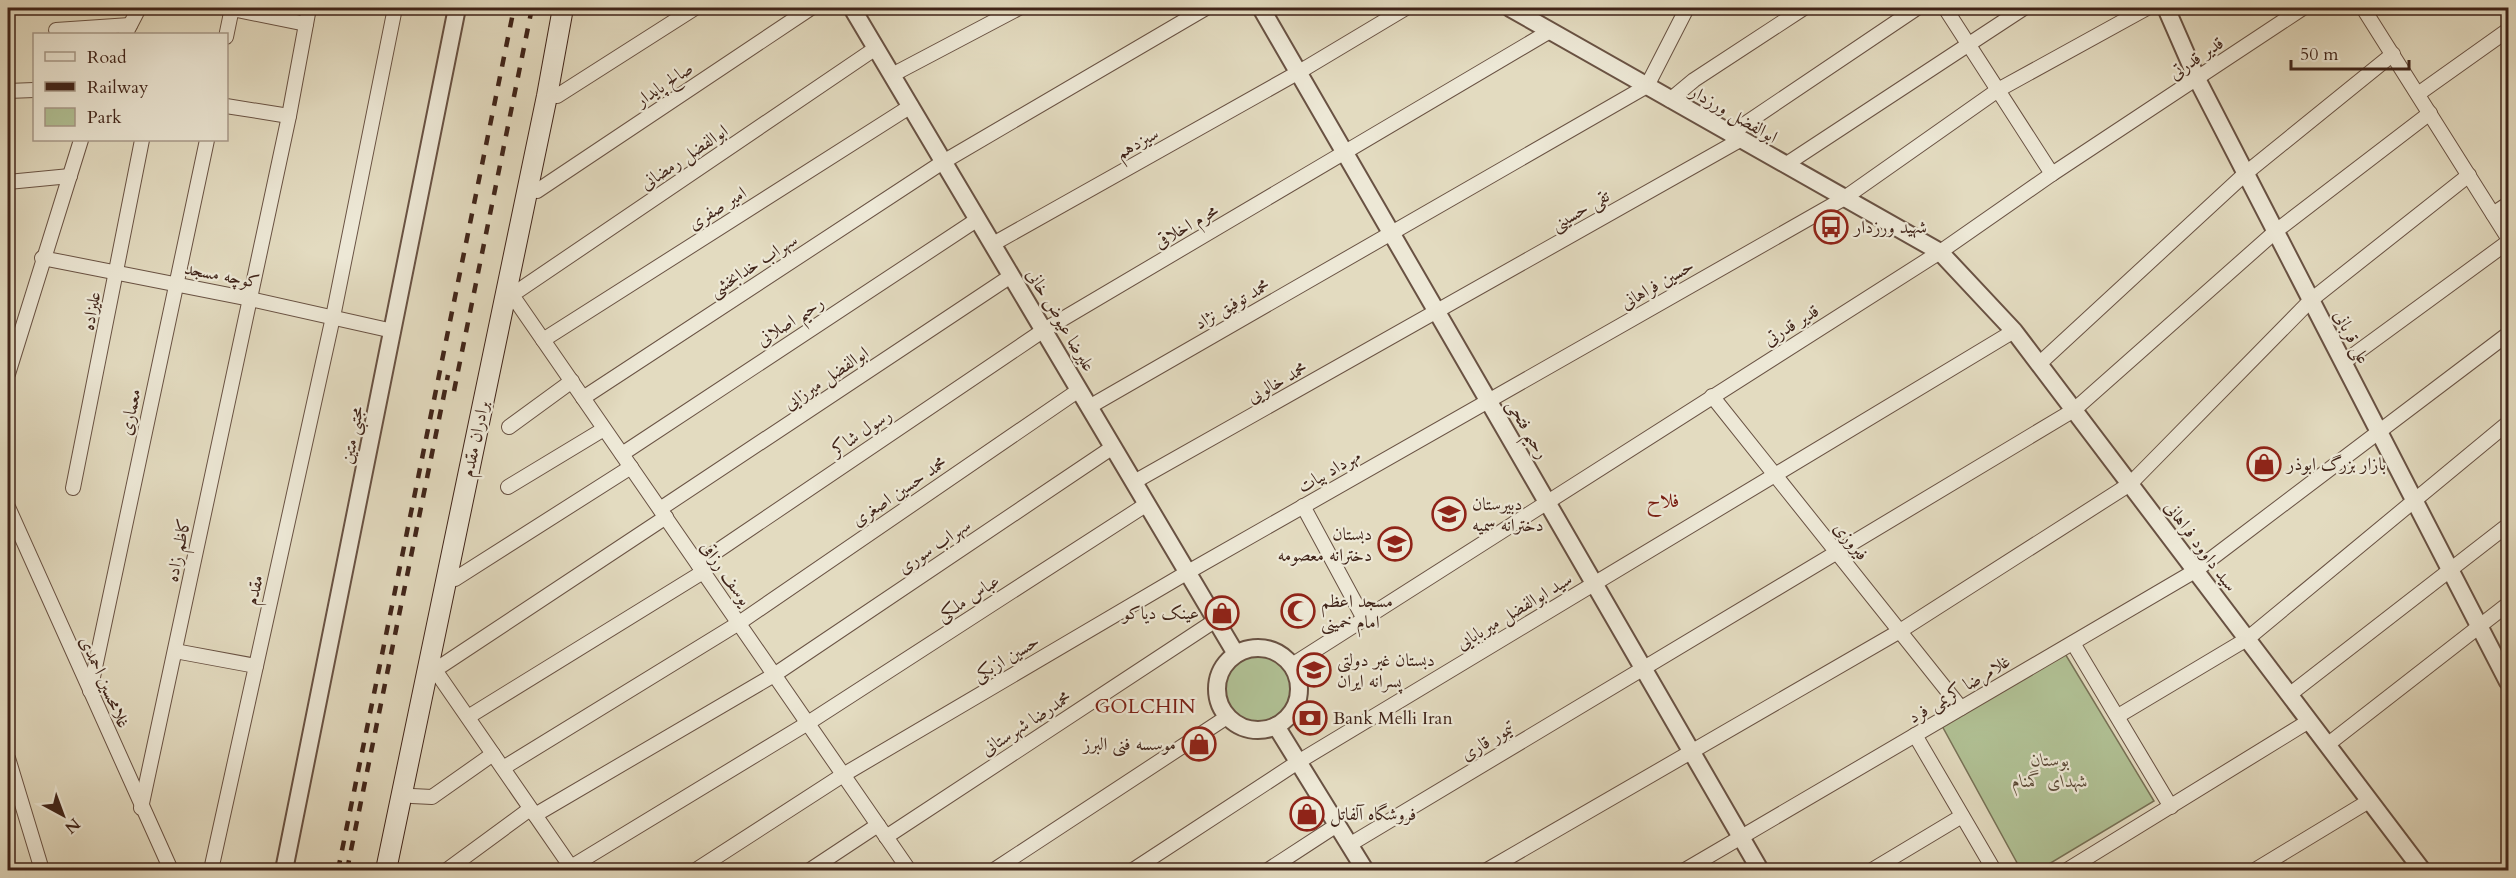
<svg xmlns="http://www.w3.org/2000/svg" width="2516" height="878" font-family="Cardo,Amiri,serif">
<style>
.green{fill:#b1c195;stroke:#787257;stroke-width:1.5}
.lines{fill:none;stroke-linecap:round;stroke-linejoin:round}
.minor-casing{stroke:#695243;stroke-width:16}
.tertiary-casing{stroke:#695243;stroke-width:20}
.secondary-casing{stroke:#402419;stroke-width:22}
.minor{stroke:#ede8d6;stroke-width:14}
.tertiary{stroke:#ede8d6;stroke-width:16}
.secondary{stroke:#ede8d6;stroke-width:20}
.rail{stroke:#402419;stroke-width:4.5;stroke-dasharray:10 10;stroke-linecap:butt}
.labels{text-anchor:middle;stroke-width:4.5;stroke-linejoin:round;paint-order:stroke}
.street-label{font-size:18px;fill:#402419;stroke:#ede8d6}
.poi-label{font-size:18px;fill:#402419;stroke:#ede8d6;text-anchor:start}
.park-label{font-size:18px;font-style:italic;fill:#5c4b38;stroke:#ede8d6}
.neighbourhood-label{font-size:20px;fill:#7a1f14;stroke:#ede8d6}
</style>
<rect width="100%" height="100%" fill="#e3dbc0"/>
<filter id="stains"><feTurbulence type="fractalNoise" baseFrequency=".00333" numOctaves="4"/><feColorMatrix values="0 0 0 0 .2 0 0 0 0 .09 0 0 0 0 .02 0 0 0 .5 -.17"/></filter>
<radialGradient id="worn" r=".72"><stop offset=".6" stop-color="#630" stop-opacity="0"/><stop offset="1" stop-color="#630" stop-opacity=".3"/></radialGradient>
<!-- green -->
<g class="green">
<path d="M 2064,652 L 2154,801 L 2039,870 L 2021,870 L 1941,724 Z"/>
<circle cx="1258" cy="689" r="34"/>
</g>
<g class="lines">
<defs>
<g id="minor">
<path d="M 1945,8 L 2052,174"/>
<path d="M 2363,8 L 2508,238"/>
<path d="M 232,9 L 306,24"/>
<path d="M 56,30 L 130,25"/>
<path d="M 126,33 L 139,8"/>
<path d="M 226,37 L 232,8"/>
<path d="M 876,48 L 512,295 L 909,870"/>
<path d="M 892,75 L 1019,8"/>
<path d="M 8,91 L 34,90"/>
<path d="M 2418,94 L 2508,30"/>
<path d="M 557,96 L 695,8"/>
<path d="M 1670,100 L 1694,80 L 1804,8"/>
<path d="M 226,106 L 289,116"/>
<path d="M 1730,134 L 1917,8"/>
<path d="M 1785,165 L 2024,8"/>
<path d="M 8,182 L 70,176"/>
<path d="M 537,191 L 811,8"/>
<path d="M 2493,214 L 2508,204"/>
<path d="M 993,244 L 1299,72 L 1406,8"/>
<path d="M 42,258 L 250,299 L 393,331"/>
<path d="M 543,340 L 911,106"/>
<path d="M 2344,362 L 2508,242"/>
<path d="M 2039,364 L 2246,173 L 2393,54"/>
<path d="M 8,374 L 81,140"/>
<path d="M 1712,396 L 1961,708"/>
<path d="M 583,398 L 943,162 L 1206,8"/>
<path d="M 1089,407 L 1647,86 L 1687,8"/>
<path d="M 509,427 L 572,381"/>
<path d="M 622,454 L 978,219"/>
<path d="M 1134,482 L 1740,140"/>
<path d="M 508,487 L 604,429"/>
<path d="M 73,488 L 142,140"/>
<path d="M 1303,506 L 1364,619"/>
<path d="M 8,507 L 171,870"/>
<path d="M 660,509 L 1011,276"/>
<path d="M 698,564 L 1044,330 L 1550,31"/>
<path d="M 455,579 L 631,467"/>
<path d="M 2073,643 L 2171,807"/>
<path d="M 175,651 L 256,666"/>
<path d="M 1292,665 L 1940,252 L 2052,174 L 2303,8"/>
<path d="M 90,691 L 207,140"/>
<path d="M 2289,695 L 2508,525"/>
<path d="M 2118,716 L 2247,639 L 2508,423"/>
<path d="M 468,717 L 703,572"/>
<path d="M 1915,735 L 1994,870"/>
<path d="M 2327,745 L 2508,604"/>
<path d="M 8,758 L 42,870"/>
<path d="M 503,768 L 739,623 L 1079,390"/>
<path d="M 412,796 L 432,797 L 493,754"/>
<path d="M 141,808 L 289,116 L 309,8"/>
<path d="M 535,815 L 774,675 L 1113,447"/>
<path d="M 886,837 L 1216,620"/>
<path d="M 1349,845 L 2074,410 L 2276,231 L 2430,113"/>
<path d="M 211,870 L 333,317 L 395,8"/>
<path d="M 447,870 L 530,809"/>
<path d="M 566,870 L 808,723 L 1147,504"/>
<path d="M 573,870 L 435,670 L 666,517"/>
<path d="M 696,870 L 843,775 L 1188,572 L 1843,199 L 1998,90 L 2147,8"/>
<path d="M 810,870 L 878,825"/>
<path d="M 994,870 L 1227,717"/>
<path d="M 1133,870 L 1298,762 L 2014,331"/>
<path d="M 1268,870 L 1337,825"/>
<path d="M 1487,870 L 1900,631 L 2130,484 L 2311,300 L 2469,175"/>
<path d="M 1685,870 L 2195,571 L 2508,334"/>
<path d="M 1872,870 L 1962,816"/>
<path d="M 2067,870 L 2309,721"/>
<path d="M 2255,870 L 2369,801"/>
</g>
<g id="tertiary">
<path d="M 852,8 L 1236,654"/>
<path d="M 1261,8 L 1760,870"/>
<path d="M 1510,8 L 1940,252 L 2014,331 L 2422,870"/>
<path d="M 2166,8 L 2197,79 L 2508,682"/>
<circle cx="1258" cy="689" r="41"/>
<path d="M 1276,726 L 1365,870"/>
<path d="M 284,870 L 457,8"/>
</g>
<path id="secondary" d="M 386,870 L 547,96 L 563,8"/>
</defs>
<!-- minor casing -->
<use href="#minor" class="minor-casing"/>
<!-- tertiary casing -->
<use href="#tertiary" class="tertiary-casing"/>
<!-- secondary casing -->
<use href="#secondary" class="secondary-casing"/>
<!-- minor -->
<use href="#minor" class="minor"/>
<!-- tertiary -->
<use href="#tertiary" class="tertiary"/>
<!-- secondary -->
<use href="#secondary" class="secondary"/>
<!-- rail -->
<g class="rail">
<path d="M 454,391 L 532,8"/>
<path d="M 338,870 L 514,8"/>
<path d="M 347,870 L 448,375"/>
</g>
</g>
<!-- icons -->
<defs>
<symbol id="bus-ring" viewBox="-11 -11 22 22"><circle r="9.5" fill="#ede8d6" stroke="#8f2418" stroke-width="1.5"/><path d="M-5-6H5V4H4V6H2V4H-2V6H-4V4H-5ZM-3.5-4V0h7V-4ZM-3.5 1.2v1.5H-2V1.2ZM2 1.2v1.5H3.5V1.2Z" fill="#8f2418"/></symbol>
<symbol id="shop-ring" viewBox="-11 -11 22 22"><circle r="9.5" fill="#ede8d6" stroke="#8f2418" stroke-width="1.5"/><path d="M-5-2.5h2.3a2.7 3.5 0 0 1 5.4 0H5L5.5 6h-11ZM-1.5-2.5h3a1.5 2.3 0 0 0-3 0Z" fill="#8f2418"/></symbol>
<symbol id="school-ring" viewBox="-11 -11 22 22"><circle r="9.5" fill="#ede8d6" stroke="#8f2418" stroke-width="1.5"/><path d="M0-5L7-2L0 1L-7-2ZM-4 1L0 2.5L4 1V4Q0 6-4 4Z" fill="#8f2418"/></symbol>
<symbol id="mosque-ring" viewBox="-11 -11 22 22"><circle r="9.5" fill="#ede8d6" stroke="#8f2418" stroke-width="1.5"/><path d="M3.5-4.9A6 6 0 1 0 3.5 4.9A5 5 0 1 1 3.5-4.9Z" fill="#8f2418"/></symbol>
<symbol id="bank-ring" viewBox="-11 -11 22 22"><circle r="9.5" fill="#ede8d6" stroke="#8f2418" stroke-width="1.5"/><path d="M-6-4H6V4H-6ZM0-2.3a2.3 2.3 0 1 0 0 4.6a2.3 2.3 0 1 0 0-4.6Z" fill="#8f2418"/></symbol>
</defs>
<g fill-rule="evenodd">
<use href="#bus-ring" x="1812" y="208" width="38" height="38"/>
<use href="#shop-ring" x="2245" y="445" width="38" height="38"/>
<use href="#school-ring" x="1430" y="495" width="38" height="38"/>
<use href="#school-ring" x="1376" y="525" width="38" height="38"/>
<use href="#mosque-ring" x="1279" y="592" width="38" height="38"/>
<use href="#shop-ring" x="1203" y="594" width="38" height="38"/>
<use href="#school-ring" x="1295" y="651" width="38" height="38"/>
<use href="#bank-ring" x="1291" y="699" width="38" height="38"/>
<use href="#shop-ring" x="1180" y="725" width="38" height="38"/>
<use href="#shop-ring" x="1288" y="795" width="38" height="38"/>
</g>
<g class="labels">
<!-- street labels -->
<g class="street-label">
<text transform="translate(2196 58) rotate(-34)" y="6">قدیر قدرتی</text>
<text transform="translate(664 84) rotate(-34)" y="6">صالح پایدار</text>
<text transform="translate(1734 114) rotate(30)" y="6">ابوالفضل ورزدار</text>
<text transform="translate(1137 143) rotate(-29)" y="6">سیزدهم</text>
<text transform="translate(684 157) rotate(-34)" y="6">ابوالفضل رمضانی</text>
<text transform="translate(717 208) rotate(-32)" y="6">امیر صفری</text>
<text transform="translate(1580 210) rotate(-30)" y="6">تقی حسینی</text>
<text transform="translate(1186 226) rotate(-30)" y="6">محرم اخلاقی</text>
<text transform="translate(753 265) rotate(-33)" y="6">سهراب خدابخشی</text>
<text transform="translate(222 275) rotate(11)" y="6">کوچه مسجد</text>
<text transform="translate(1657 284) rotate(-30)" y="6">حسین فراهانی</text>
<text transform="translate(1232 304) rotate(-30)" y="6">محمد توفیق ‌نژاد</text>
<text transform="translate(91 311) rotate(-79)" y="6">علیزاده</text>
<text transform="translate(1061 320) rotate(59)" y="6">علیرضا عیوض خانی</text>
<text transform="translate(790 321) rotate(-33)" y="6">رحیم اصلانی</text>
<text transform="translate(1791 325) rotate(-32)" y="6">قدیر قدرتی</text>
<text transform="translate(2352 337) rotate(63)" y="6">علی قربانی</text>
<text transform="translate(826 378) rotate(-34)" y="6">ابوالفضل میرزایی</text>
<text transform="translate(1277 382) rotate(-29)" y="6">محمد خالویی</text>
<text transform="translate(130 412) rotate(-78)" y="6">معماری</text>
<text transform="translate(1528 429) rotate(60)" y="6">رحیم فتحی</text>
<text transform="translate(861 432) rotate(-34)" y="6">رسول شاکر</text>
<text transform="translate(352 435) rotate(-79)" y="6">مجتبی متین</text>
<text transform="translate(475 439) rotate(-78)" y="6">برادران مقدم</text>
<text transform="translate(1329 471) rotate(-30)" y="6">مهرداد بیات</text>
<text transform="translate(899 491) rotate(-34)" y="6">محمد حسین اصغری</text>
<text transform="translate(1851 541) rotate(51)" y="6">فیروزی</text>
<text transform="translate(934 546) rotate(-34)" y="6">سهراب سوری</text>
<text transform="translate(2201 546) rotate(53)" y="6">سید داوود فراهانی</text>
<text transform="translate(178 550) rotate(-78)" y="6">کاظم زاده</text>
<text transform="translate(726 573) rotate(55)" y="6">یوسف رزاقی</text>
<text transform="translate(254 590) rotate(-78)" y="6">مقدم</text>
<text transform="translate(968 598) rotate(-33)" y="6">عباس ملکی</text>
<text transform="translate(1514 611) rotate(-31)" y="6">سید ابوالفضل میربابایی</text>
<text transform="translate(1006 658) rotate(-31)" y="6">حسین ازبکی</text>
<text transform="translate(105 682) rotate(66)" y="6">غلامحسین احمدی</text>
<text transform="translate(1959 689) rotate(-31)" y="6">غلامرضا کریمی فرد</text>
<text transform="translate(1026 723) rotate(-33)" y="6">محمدرضا شهرستانی</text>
<text transform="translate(1487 741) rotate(-31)" y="6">تیمور قاری</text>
</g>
<!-- poi labels -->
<g class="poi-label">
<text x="1854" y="233">شهید ورزدار</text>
<text x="2287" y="470">بازار بزرگ ابوذر</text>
<text x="1472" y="510">دبیرستان<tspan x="1472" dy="21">دخترانه سمیه</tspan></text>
<text x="1372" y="540" text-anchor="end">دبستان<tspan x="1372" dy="21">دخترانه معصومه</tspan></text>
<text x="1321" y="607">مسجد اعظم<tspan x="1321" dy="21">امام خمینی</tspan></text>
<text x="1199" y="619" text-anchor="end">عینک دیاکو</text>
<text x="1337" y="666">دبستان غبر دولتی<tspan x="1337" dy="21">پسرانه ایران</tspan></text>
<text x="1333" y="724">Bank Melli Iran</text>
<text x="1176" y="750" text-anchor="end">موسسه فنی البرز</text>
<text x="1330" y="820">فروشگاه آلفاتل</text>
</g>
<!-- park labels -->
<g class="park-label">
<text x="2050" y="766">بوستان<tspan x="2050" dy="21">شهدای گمنام</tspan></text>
</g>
<!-- neighbourhood labels -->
<g class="neighbourhood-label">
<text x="1663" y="507">فلاح</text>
<text x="1145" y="713">GOLCHIN</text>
</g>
</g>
<!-- margin -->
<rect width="2516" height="878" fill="none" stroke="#e3dbc0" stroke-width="30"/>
<rect x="9" y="9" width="2498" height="860" fill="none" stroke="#402419" stroke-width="3"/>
<rect x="15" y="15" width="2486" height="848" fill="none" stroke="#402419" stroke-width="1.5"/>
<!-- legend -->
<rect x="33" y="33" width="195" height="108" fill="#ede8d6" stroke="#a89a8a" stroke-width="1.5"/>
<rect x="45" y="52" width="30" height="9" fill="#ede8d6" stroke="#a89a8a" stroke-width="1.5"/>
<text x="87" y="63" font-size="18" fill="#402419">Road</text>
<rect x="45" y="82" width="30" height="9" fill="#402419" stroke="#a89a8a" stroke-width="1.5"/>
<text x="87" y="93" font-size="18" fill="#402419">Railway</text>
<rect x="45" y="108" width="30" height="18" fill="#b1c195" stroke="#a89a8a" stroke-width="1.5"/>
<text x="87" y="123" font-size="18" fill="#402419">Park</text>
<!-- north arrow -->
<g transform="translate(63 815) rotate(139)" stroke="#ede8d6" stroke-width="4.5" paint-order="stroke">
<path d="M0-4.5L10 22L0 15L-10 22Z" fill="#402419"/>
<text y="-9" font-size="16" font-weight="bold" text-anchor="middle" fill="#402419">N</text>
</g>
<!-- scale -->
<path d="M2291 60v9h118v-9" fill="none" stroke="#402419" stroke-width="3"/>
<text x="2300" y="60" font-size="18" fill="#402419" stroke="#ede8d6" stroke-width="4.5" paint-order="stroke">50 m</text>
<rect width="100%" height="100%" filter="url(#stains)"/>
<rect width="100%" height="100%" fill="url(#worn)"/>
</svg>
